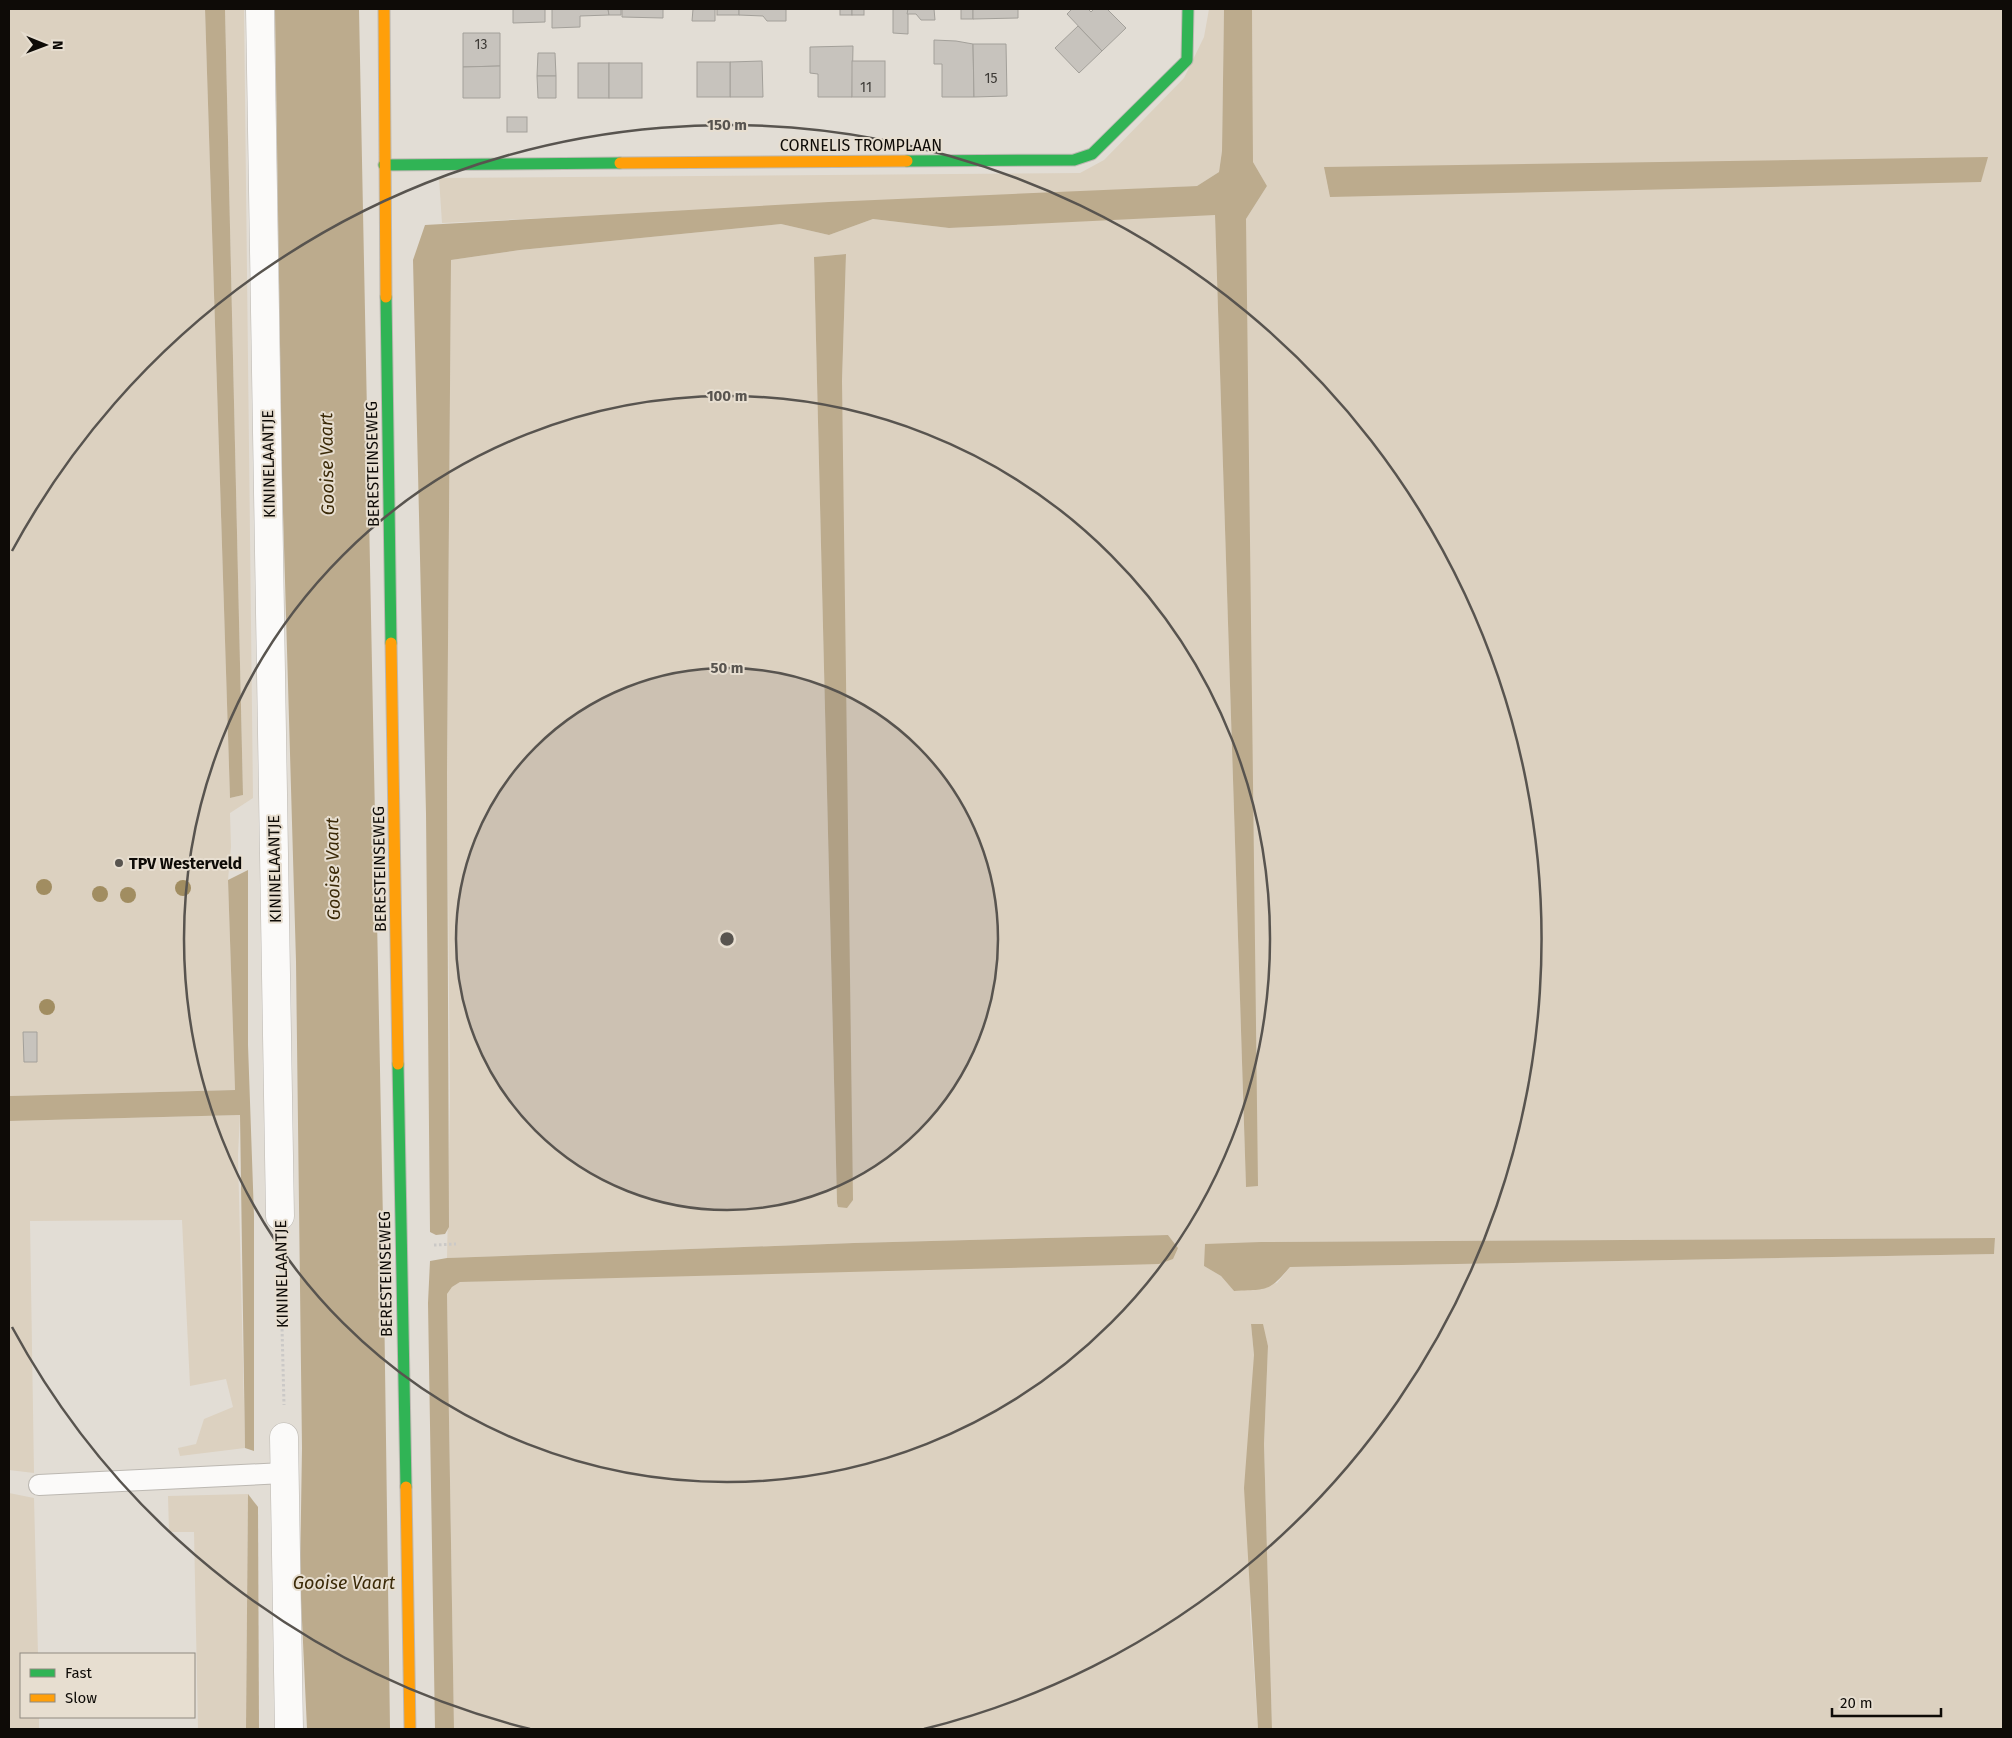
<svg xmlns="http://www.w3.org/2000/svg" width="2012" height="1738" font-family="'Fira Sans',sans-serif">
<style>
.green{fill:#dcd1c0;fill-rule:evenodd}
.water{fill:#bcab8d}
.building{fill:#c7c3bd;stroke:#a3a09a}
.lines{fill:none;stroke-linecap:round;stroke-linejoin:round}
.lane-casing{stroke:#bcb8b2;stroke-width:22}
.street-casing{stroke:#bcb8b2;stroke-width:29}
.fast-casing{stroke:#bcb8b2;stroke-width:13}
.slow-casing{stroke:#bcb8b2;stroke-width:13}
.path{stroke:#cbc9c7;stroke-width:3;stroke-dasharray:2.5 2.5;stroke-linecap:butt}
.lane{stroke:#fbfaf9;stroke-width:20}
.street{stroke:#fbfaf9;stroke-width:28}
.fast{stroke:#30b455;stroke-width:11}
.slow{stroke:#ff9f0a;stroke-width:11}
.tree{fill:#a18d61}
.ring{fill:none;stroke:#58544f;stroke-width:2.5}
.poi-dot{fill:#58544f;stroke:#e7ded0;stroke-width:2}
.labels{text-anchor:middle;stroke-width:4;stroke-linejoin:round;paint-order:stroke}
.number-label{font-size:14px;fill:#3d3a36}
.street-label{font-size:16px;fill:#0e0b07;stroke:#e7ded0}
.poi-label{font-size:16px;font-weight:bold;fill:#0e0b07;stroke:#e7ded0;text-anchor:start}
.water-label{font-size:18px;font-style:italic;fill:#3b2a08;stroke:#e7ded0}
.centre{fill:#58544f;stroke:#e7ded0;stroke-width:2.5}
.ring-label{font-size:15px;text-anchor:middle;font-weight:bold;fill:#58544f;stroke:#e7ded0;stroke-width:4;stroke-linejoin:round;paint-order:stroke}
</style>
<rect width="100%" height="100%" fill="#e2ddd5"/>
<!-- green -->
<g class="green">
<path d="M 9,9 L 205,9 L 230,798 L 243,795 L 225,9 L 244,9 L 253,798 L 230,813 L 231,847 L 228,880 L 235,1090 L 9,1096 Z"/>
<path d="M 1209,9 L 1224,9 L 1222,151 L 1219,172 L 1197,186 L 442,223 L 439,178 L 1080,173 L 1104,160 L 1184,78 L 1204,37 Z"/>
<path d="M 1252,9 L 2003,9 L 2003,1729 L 1272,1729 L 1264,1444 L 1268,1346 L 1262,1324 L 1251,1324 L 1254,1355 L 1250,1613 L 1258,1729 L 454,1729 L 447,1294 L 452,1287 L 460,1282 L 1178,1248 L 1168,1235 L 854,1243 L 447,1258 L 450,1101 L 447,772 L 451,260 L 520,250 L 781,224 L 829,235 L 873,219 L 949,228 L 1215,214 L 1246,1187 L 1246,219 L 1267,186 L 1253,162 ZM 846,254 L 842,381 L 837,1203 L 814,257 ZM 1995,1238 L 1994,1254 L 1290,1267 L 1277,1283 L 1234,1291 L 1221,1276 L 1204,1266 L 1261,1242 Z"/>
<path d="M 240,1115 L 238,1155 L 245,1448 L 180,1456 L 178,1448 L 196,1444 L 204,1419 L 233,1407 L 226,1379 L 190,1386 L 182,1220 L 30,1221 L 34,1473 L 9,1470 L 9,1121 Z"/>
<path d="M 9,1493 L 34,1498 L 38,1654 L 21,1654 L 21,1717 L 39,1717 L 39,1729 L 9,1729 Z"/>
<path d="M 248,1494 L 246,1729 L 198,1729 L 194,1532 L 169,1532 L 168,1496 Z"/>
</g>
<!-- water -->
<g class="water">
<path d="M 205,9 L 225,9 L 243,795 L 230,798 Z"/>
<path d="M 275,9 L 359,9 L 383,1222 L 390,1729 L 307,1729 L 300,1577 L 302,1448 L 296,961 L 282,477 Z"/>
<path d="M 1224,9 L 1252,9 L 1253,162 L 1267,186 L 1246,219 L 1258,1186 L 1246,1187 L 1215,215 L 949,228 L 873,219 L 829,235 L 781,224 L 520,250 L 451,260 L 447,772 L 449,1227 L 445,1234 L 436,1235 L 430,1232 L 426,813 L 413,260 L 425,225 L 829,202 L 1197,186 L 1219,172 L 1222,151 Z"/>
<path d="M 1988,157 L 1981,182 L 1330,197 L 1324,167 Z"/>
<path d="M 846,254 L 842,381 L 853,1200 L 847,1208 L 838,1207 L 837,1203 L 814,257 Z"/>
<path d="M 248,870 L 248,1045 L 254,1216 L 254,1451 L 245,1448 L 240,1115 L 9,1121 L 9,1096 L 235,1090 L 228,880 Z"/>
<path d="M 1168,1235 L 1178,1248 L 1173,1259 L 1159,1264 L 460,1282 L 452,1287 L 447,1294 L 454,1729 L 435,1729 L 428,1303 L 430,1261 L 447,1258 L 854,1243 Z"/>
<path d="M 1995,1238 L 1994,1254 L 1290,1267 C 1268,1293 1267,1289 1234,1291 L 1221,1276 L 1204,1266 L 1205,1244 L 1261,1242 Z"/>
<path d="M 1251,1324 L 1263,1324 L 1268,1346 L 1264,1444 L 1272,1729 L 1258,1729 L 1244,1488 L 1254,1355 Z"/>
<path d="M 248,1494 L 258,1507 L 259,1729 L 246,1729 Z"/>
</g>
<!-- building -->
<g class="building">
<path d="M 513,9 L 545,9 L 545,22 L 513,23 Z"/>
<path d="M 552,9 L 608,9 L 609,15 L 580,16 L 580,27 L 552,28 Z"/>
<path d="M 608,9 L 621,9 L 621,15 L 609,15 Z"/>
<path d="M 622,9 L 663,9 L 663,18 L 622,17 Z"/>
<path d="M 693,9 L 715,9 L 715,21 L 692,21 Z"/>
<rect x="717" y="9" width="22" height="6"/>
<path d="M 739,9 L 786,9 L 786,21 L 767,21 L 763,16 L 739,15 Z"/>
<rect x="840" y="9" width="12" height="6"/>
<rect x="852" y="9" width="12" height="6"/>
<path d="M 893,9 L 908,9 L 908,34 L 893,33 Z"/>
<path d="M 908,9 L 934,9 L 935,20 L 921,20 L 916,14 L 907,14 Z"/>
<rect x="961" y="9" width="12" height="10"/>
<path d="M 973,9 L 1018,9 L 1018,18 L 973,19 Z"/>
<path d="M 1072,9 L 1088,9 L 1091,12 L 1094,9 L 1107,9 L 1126,28 L 1102,51 L 1067,14 Z"/>
<path d="M 1078,26 L 1102,51 L 1079,73 L 1055,48 Z"/>
<path d="M 463,33 L 500,33 L 500,66 L 463,67 Z"/>
<path d="M 934,40 L 956,41 L 973,44 L 974,97 L 942,97 L 942,64 L 934,64 Z"/>
<path d="M 973,44 L 1006,44 L 1007,96 L 974,97 Z"/>
<path d="M 853,46 L 852,97 L 818,97 L 818,74 L 810,73 L 810,47 Z"/>
<path d="M 538,53 L 555,53 L 556,76 L 537,76 Z"/>
<path d="M 762,61 L 763,97 L 730,97 L 730,62 Z"/>
<rect x="852" y="61" width="33" height="36"/>
<rect x="697" y="62" width="33" height="35"/>
<rect x="578" y="63" width="31" height="35"/>
<rect x="609" y="63" width="33" height="35"/>
<path d="M 500,66 L 500,98 L 463,98 L 463,67 Z"/>
<path d="M 537,76 L 556,76 L 556,98 L 538,98 Z"/>
<rect x="507" y="117" width="20" height="15"/>
<path d="M 23,1032 L 37,1032 L 37,1062 L 24,1062 Z"/>
</g>
<g class="lines">
<defs>
<path id="lane" d="M 39,1485 L 284,1473"/>
<g id="street">
<path d="M 260,9 L 280,1216"/>
<path d="M 284,1437 L 289,1729"/>
</g>
<g id="fast">
<path d="M 907,161 L 1074,160 L 1092,154 L 1187,60 L 1188,9"/>
<path d="M 384,165 L 620,163"/>
<path d="M 386,297 L 391,643"/>
<path d="M 398,1064 L 406,1487"/>
</g>
<g id="slow">
<path d="M 384,9 L 386,297"/>
<path d="M 620,163 L 907,161"/>
<path d="M 391,643 L 398,1064"/>
<path d="M 406,1487 L 410,1729"/>
</g>
</defs>
<!-- lane casing -->
<use href="#lane" class="lane-casing"/>
<!-- street casing -->
<use href="#street" class="street-casing"/>
<!-- fast casing -->
<use href="#fast" class="fast-casing"/>
<!-- slow casing -->
<use href="#slow" class="slow-casing"/>
<!-- path -->
<g class="path">
<path d="M 434,1245 L 456,1244"/>
<path d="M 280,1249 L 284,1405"/>
</g>
<!-- lane -->
<use href="#lane" class="lane"/>
<!-- street -->
<use href="#street" class="street"/>
<!-- fast -->
<use href="#fast" class="fast"/>
<!-- slow -->
<use href="#slow" class="slow"/>
</g>
<!-- trees -->
<g class="tree">
<circle cx="44" cy="887" r="8"/>
<circle cx="183" cy="888" r="8"/>
<circle cx="100" cy="894" r="8"/>
<circle cx="128" cy="895" r="8"/>
<circle cx="47" cy="1007" r="8"/>
</g>
<!-- distance rings -->
<circle cx="727" cy="939" r="271" fill="#58544f" fill-opacity=".12"/>
<g class="ring">
<circle cx="727" cy="939" r="271"/>
<circle cx="727" cy="939" r="543"/>
<path d="M530 1729A814 814 0 0 1 12 1327M12 551A814 814 0 1 1 924 1729"/>
</g>
<!-- markers -->
<circle class="poi-dot" cx="119" cy="863" r="5"/>
<g class="labels">
<!-- number labels -->
<g class="number-label">
<text x="481" y="49">13</text>
<text x="991" y="83">15</text>
<text x="866" y="92">11</text>
</g>
<!-- street labels -->
<g class="street-label">
<text x="861" y="151">CORNELIS TROMPLAAN</text>
<text transform="translate(268 464) rotate(-91)" y="6">KININELAANTJE</text>
<text transform="translate(372 464) rotate(-91)" y="6">BERESTEINSEWEG</text>
<text transform="translate(274 869) rotate(-91)" y="6">KININELAANTJE</text>
<text transform="translate(379 869) rotate(-91)" y="6">BERESTEINSEWEG</text>
<text transform="translate(281 1274) rotate(-91)" y="6">KININELAANTJE</text>
<text transform="translate(385 1274) rotate(-91)" y="6">BERESTEINSEWEG</text>
</g>
<!-- poi labels -->
<g class="poi-label">
<text x="129" y="869">TPV Westerveld</text>
</g>
<!-- water labels -->
<g class="water-label">
<text transform="translate(327 464) rotate(-91)" y="6">Gooise Vaart</text>
<text transform="translate(333 869) rotate(-91)" y="6">Gooise Vaart</text>
<text x="344" y="1589">Gooise Vaart</text>
</g>
</g>
<circle cx="727" cy="939" r="8" class="centre"/>
<g class="ring-label">
<text x="727" y="130">150 m</text>
<text x="727" y="401">100 m</text>
<text x="727" y="673">50 m</text>
</g>
<!-- border -->
<rect width="2012" height="1738" fill="none" stroke="#0e0b07" stroke-width="20"/>
<!-- legend -->
<rect x="20" y="1653" width="175" height="65" fill="#e7ded0" stroke="#908a80"/>
<rect x="30" y="1669" width="25" height="8" fill="#30b455" stroke="#908a80"/>
<text x="65" y="1678" font-size="15" fill="#0e0b07">Fast</text>
<rect x="30" y="1694" width="25" height="8" fill="#ff9f0a" stroke="#908a80"/>
<text x="65" y="1703" font-size="15" fill="#0e0b07">Slow</text>
<!-- north arrow -->
<g transform="translate(45 45) rotate(91)" stroke="#e7ded0" stroke-width="4" paint-order="stroke">
<path d="M0-4L9 19L0 12L-9 19Z" fill="#0e0b07"/>
<text y="-8" font-size="14" font-weight="bold" text-anchor="middle" fill="#0e0b07">N</text>
</g>
<!-- scale -->
<path d="M1832 1708v8h109v-8" fill="none" stroke="#0e0b07" stroke-width="2.5"/>
<text x="1840" y="1708" font-size="15" fill="#0e0b07" stroke="#e7ded0" stroke-width="4" paint-order="stroke">20 m</text>
</svg>
